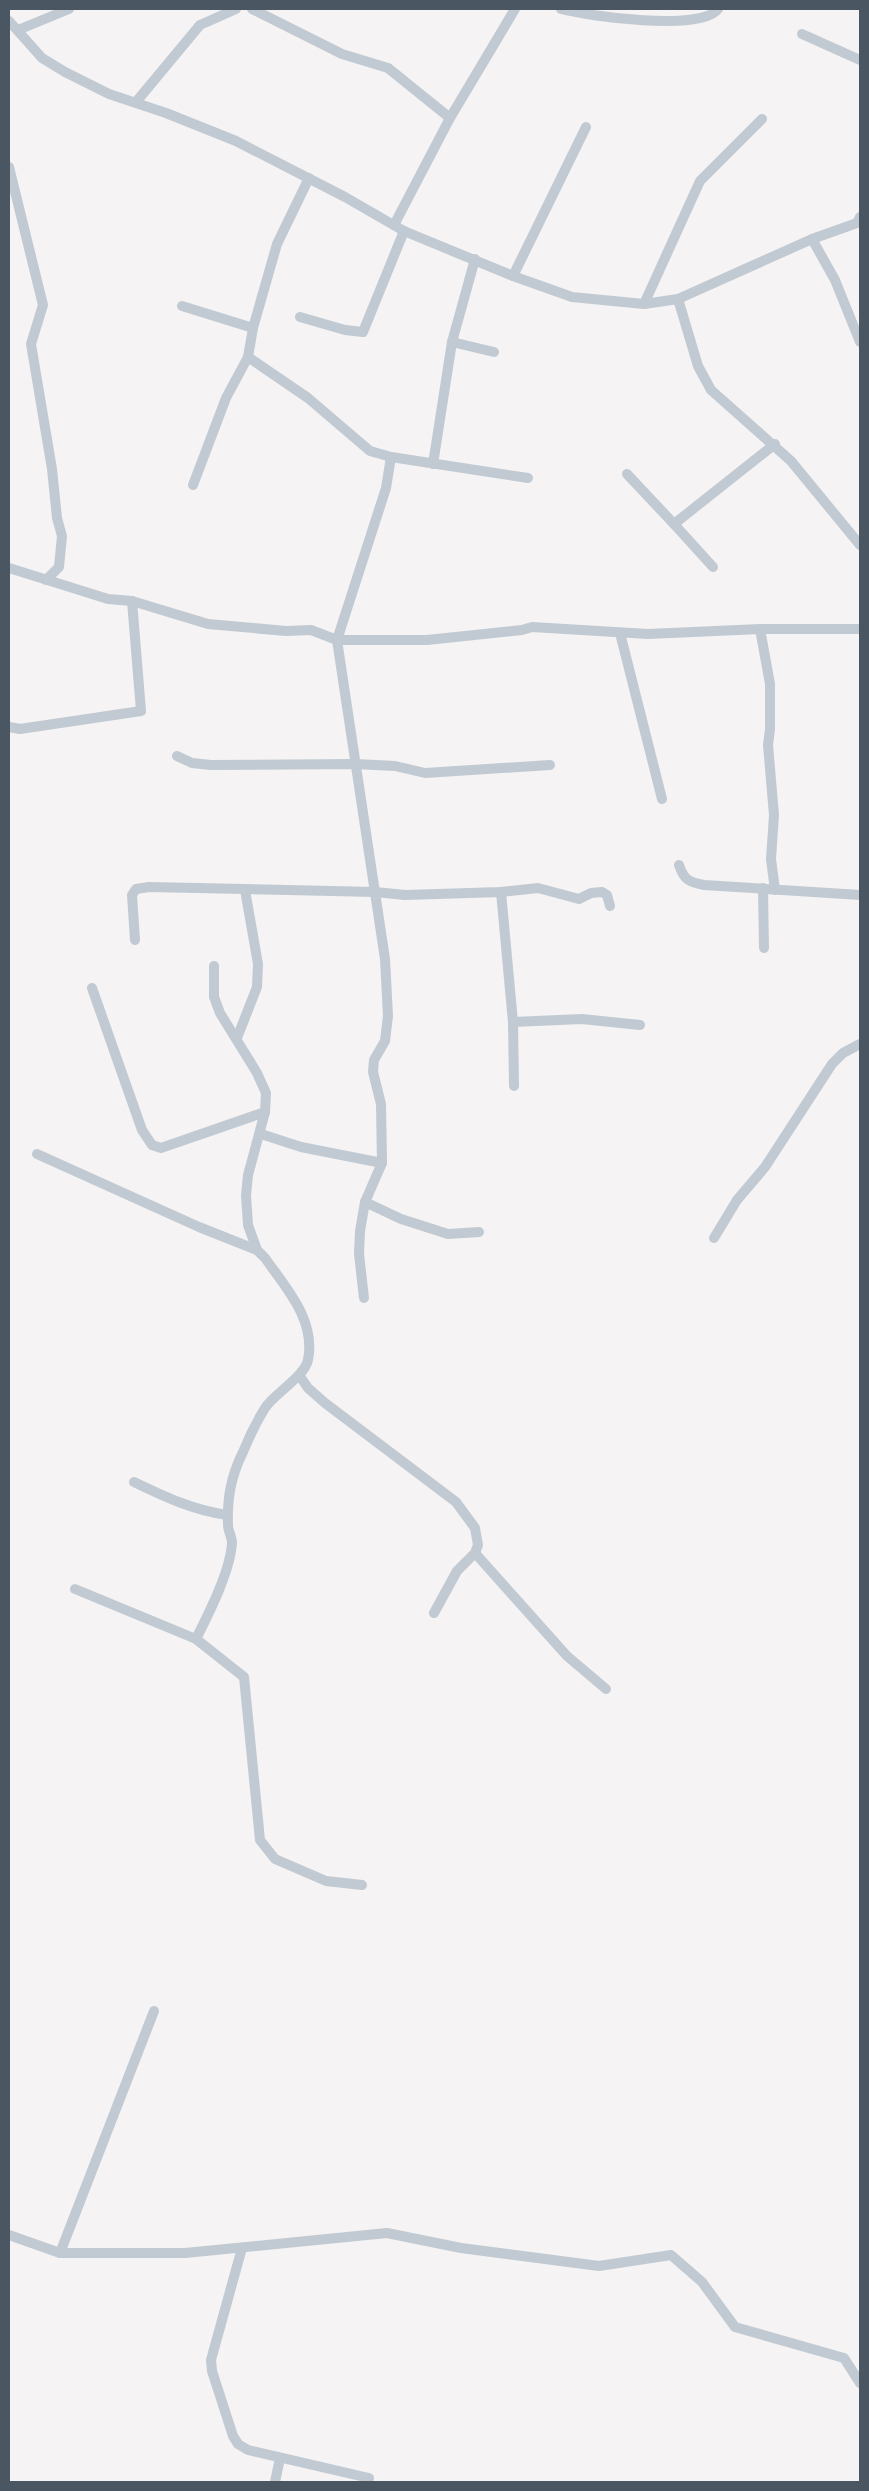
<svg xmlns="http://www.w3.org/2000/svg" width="869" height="2491" font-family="Signika,sans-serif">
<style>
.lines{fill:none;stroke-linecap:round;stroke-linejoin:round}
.street{stroke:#c1cad2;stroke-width:10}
</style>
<rect width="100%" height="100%" fill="#f5f3f3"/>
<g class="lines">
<!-- street -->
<g class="street">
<path d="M 252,9 L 342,54 L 388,68 L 450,118"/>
<path d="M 561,9 C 588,16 701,32 718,9"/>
<path d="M 9,21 L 42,58 L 65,72 L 109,94 L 166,113 L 236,141 L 345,197 L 404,231 L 513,276 L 572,297 L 644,304 L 678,299 L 812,239 L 857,223 L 860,217"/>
<path d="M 18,30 L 69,9"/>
<path d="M 802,34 L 860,60"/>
<path d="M 136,102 L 200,25 L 236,9"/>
<path d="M 9,167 L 43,305 L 31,344 L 52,469 L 57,518 L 62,536 L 59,567 L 46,580"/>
<path d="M 394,225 L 450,118 L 515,9"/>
<path d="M 812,239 L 835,280 L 860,342"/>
<path d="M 475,259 L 452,342 L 494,352"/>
<path d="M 513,276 L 586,127"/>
<path d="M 678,299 L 698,366 L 711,390 L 791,461 L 860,545"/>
<path d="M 644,304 L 700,181 L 762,119"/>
<path d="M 182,306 L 253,328"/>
<path d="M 300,317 L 345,330 L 363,332 L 404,231"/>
<path d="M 248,357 L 308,398 L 370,451 L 391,457 L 528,478"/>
<path d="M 433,464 L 452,342"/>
<path d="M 627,474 L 674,524 L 775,444"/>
<path d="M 193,485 L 226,398 L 248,357 L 253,328 L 277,244 L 309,178"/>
<path d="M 674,524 L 713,567"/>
<path d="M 9,568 L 108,599 L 132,601 L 208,624 L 286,631 L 311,630 L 337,640 L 427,640 L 522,630 L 532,627 L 648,634 L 760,629 L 860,629"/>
<path d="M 760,629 L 770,684 L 770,729 L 768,745 L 774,815 L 771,859 L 775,890"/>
<path d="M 620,633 L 662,799"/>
<path d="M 9,727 L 20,729 L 141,711 L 132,601"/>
<path d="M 177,756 L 192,763 L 211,765 L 355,764 L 395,766 L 425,773 L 550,765"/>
<path d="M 679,865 C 684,880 689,882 704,885 L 860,895"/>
<path d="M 763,888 L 764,948"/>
<path d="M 501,892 L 513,1022 L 514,1086"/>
<path d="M 135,940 L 132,895 L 136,889 L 149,887 L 375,892 L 405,895 L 501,892 L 538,888 L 579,899 L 591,893 L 602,892 L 607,895 L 610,906"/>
<path d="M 214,966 L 214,997 L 220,1013 L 257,1073 L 266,1093 L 265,1112 L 248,1175 L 246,1195 L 248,1225 L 257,1250"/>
<path d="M 92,988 L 142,1130 L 152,1145 L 161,1148 L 265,1112"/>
<path d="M 513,1022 L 582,1019 L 640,1025"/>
<path d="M 237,1038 L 257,987 L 258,964 L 245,890"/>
<path d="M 261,1134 L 301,1147 L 382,1163"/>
<path d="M 37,1154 L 199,1227 L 257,1250 L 265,1258 C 286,1288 316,1320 308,1360 C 304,1377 275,1393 265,1408 C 257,1421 249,1437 243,1452 C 231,1476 227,1498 228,1525 C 228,1531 232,1537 232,1543 C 230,1572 209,1613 196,1639"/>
<path d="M 365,1202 L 401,1219 L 448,1234 L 479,1232"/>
<path d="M 714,1238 L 737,1200 L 765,1167 L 832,1064 L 843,1053 L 860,1044"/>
<path d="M 364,1298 L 359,1254 L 360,1231 L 365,1202 L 382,1163 L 381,1104 L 373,1072 L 374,1060 L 385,1041 L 388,1016 L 385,959 L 337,640 L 386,488 L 391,457"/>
<path d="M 299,1375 L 308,1388 L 325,1403 L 456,1502 L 475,1528 L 478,1545 L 475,1553 L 457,1571 L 434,1613"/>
<path d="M 134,1482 C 165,1497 193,1510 227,1515"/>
<path d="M 475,1553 L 567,1656 L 606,1689"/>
<path d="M 75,1589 L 196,1639 L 244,1677 L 260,1840 L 275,1859 L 326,1881 L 362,1885"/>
<path d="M 9,2235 L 60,2253 L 185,2253 L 387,2233 L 461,2248 L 599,2266 L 671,2255 L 702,2282 L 735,2327 L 844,2358 L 860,2383"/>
<path d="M 242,2248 L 211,2360 L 212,2371 L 233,2436 L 238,2444 L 248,2450 L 369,2478"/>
<path d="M 60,2253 L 154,2011"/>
<path d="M 275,2482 L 280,2458"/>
</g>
</g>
<!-- border -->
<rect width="869" height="2491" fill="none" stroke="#4a5661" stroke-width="20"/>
</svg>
